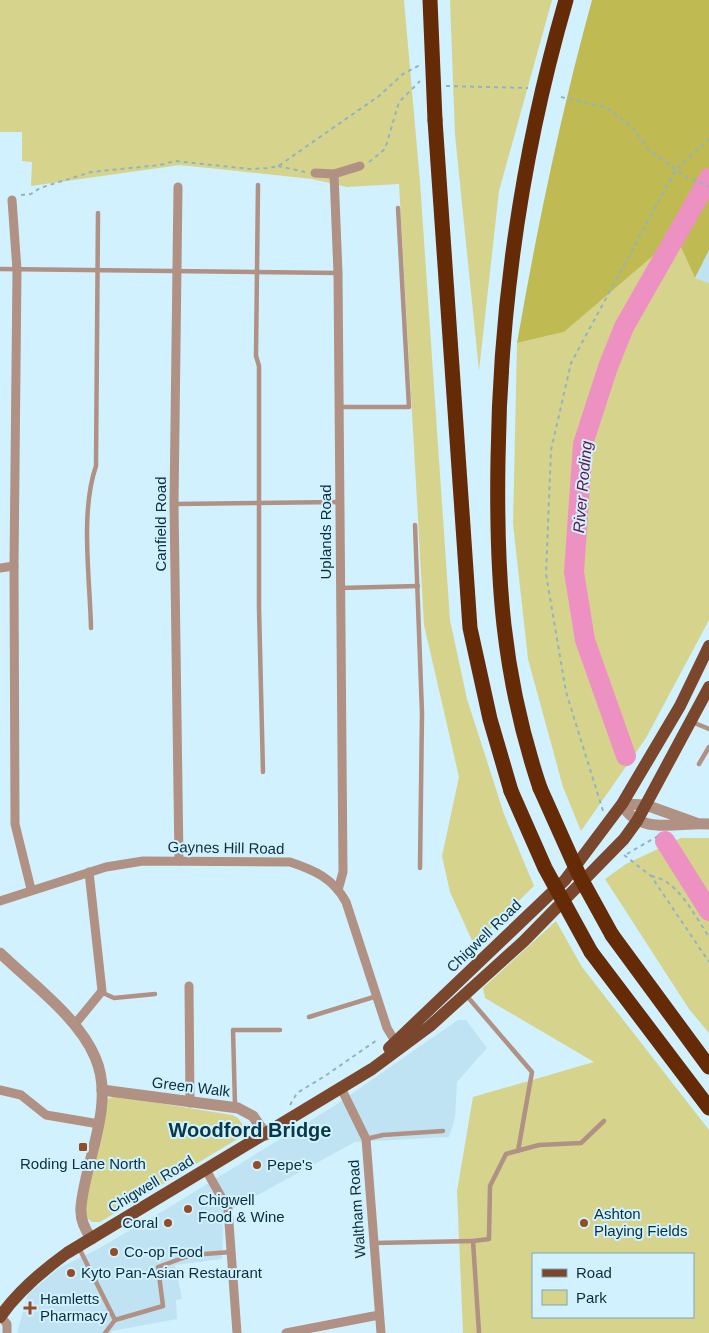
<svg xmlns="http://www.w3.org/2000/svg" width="709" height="1333" font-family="Helvetica,sans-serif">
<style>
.built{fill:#bfe3f2}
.green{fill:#d6d48c;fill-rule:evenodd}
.forest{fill:#bfba52}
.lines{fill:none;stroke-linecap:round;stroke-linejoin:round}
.river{stroke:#ed91c3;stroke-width:20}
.path{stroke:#92b4c2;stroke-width:2;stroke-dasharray:4 4;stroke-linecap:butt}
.service{stroke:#b09183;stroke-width:4.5}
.minor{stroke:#b09183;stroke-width:9}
.tertiary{stroke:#b09183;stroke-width:11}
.primary{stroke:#7a462c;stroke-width:12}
.motorway{stroke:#652b07;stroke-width:15}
.motorway-bridge{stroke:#652b07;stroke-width:15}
.poi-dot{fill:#934c27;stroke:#d1f1ff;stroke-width:2}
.labels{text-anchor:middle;stroke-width:4;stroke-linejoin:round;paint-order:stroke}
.street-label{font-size:15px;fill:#0a2f3d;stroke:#d1f1ff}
.poi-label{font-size:15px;fill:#0a2f3d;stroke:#d1f1ff;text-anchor:start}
.water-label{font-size:16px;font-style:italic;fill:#641347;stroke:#d1f1ff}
.district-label{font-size:20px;font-weight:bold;fill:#073849;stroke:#d1f1ff}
</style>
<rect width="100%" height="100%" fill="#d1f1ff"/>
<!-- built -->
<g class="built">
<path d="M 709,250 L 709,283 L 695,278 Z"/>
<path d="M 458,1020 L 466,1020 L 487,1048 L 457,1082 L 455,1118 L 449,1137 L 355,1142 L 219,1216 L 223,1227 L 222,1259 L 175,1265 L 182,1299 L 176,1300 L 177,1319 L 112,1331 L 112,1333 L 17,1333 L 28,1294 L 59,1268 L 96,1250 L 163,1211 L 334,1106 Z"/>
</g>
<!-- green -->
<g class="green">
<path d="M 0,0 L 404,0 L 420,182 L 450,620 L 467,699 L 504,814 L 534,886 L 474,945 L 450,892 L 442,856 L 459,777 L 424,625 L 399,184 L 347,187 L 312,179 L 180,165 L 31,186 L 32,162 L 22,161 L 22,132 L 0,132 Z"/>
<path d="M 450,0 L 552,0 L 499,191 L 479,371 L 455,135 Z"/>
<path d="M 676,235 L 695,278 L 709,283 L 709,620 L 646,738 L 581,831 L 563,787 L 528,659 L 513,524 L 517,343 L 564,332 Z"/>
<path d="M 681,838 L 709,838 L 709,1033 L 689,1009 L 605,879 L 626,864 Z"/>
<path d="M 556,921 L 582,967 L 709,1130 L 709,1333 L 463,1333 L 457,1191 L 473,1097 L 594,1062 L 485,998 L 483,988 ZM 533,1254 L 693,1254 L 693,1317 L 533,1317 Z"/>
<path d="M 115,1096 L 232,1115 L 238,1118 L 243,1125 L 239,1138 L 100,1222 L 92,1222 L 86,1217 L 84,1208 L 107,1099 Z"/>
</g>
<!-- forest -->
<path class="forest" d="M 592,0 L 709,0 L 709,250 L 695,278 L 676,236 L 564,332 L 517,343 C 537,228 561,113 592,0 Z"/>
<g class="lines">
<!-- river -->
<g class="river">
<path d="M 626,756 L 585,640 L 574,572 L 583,444 L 608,367 L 624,327 L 709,178"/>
<path d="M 665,841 L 709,911"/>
</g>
<!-- path -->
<g class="path">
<path d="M 446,86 L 528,88"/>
<path d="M 561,97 L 606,107 L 633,128 L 649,150 L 688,178 L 709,186"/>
<path d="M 369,162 L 385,149 L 399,102 L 420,81"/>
<path d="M 278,166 L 305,172"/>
<path d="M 21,195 L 31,194 L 40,188 L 91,172 L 160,165 L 175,161 L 250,169 L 270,168 L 280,165 L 307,146 L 379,96 L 403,74 L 420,65"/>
<path d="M 603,811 L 566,692 L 546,574 L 551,450 L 571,363 L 676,169 L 709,139"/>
<path d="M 627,854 L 658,836"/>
<path d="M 624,855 L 651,876 L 709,962"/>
<path d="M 651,876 C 678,880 694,915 709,937"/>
<path d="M 290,1105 L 297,1093 L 325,1076 L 377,1040"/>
</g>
<!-- service -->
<g class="service">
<path d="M 258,185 L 256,356 L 259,366 L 259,608 L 263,772"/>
<path d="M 0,269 L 338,273"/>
<path d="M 340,407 L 409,407 L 398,208"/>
<path d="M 175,504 L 339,502"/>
<path d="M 415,525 L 422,713 L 420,868"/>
<path d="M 340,588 L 418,586"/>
<path d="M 91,628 C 90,579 80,512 96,466 L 98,213"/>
<path d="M 692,722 L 709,729"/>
<path d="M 699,764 L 709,747"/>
<path d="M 101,992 L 114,998 L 155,994"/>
<path d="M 466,995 L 532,1072 L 518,1151"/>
<path d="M 309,1017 L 377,996"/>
<path d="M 235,1106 L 233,1030 L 280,1030"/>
<path d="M 366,1139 L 383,1135 L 443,1131"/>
<path d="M 374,1243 L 473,1241"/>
<path d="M 79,1248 L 115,1320"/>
<path d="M 105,1333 L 115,1320 L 163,1306 L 158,1267 L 191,1255 L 231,1252"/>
<path d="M 479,1333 L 473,1241 L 489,1239 L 490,1186 L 506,1154 L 539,1145 L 581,1143 L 604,1121"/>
</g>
<!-- minor -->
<g class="minor">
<path d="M 315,173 L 334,174 L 360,166"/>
<path d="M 334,174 L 338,273 L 343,872 L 338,890"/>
<path d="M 178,187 L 174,504 L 179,861"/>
<path d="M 12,200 L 17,270 L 14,566 L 15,824 L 31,889"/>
<path d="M 0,568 L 14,566"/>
<path d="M 0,901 L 106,867 L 143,861 L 290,862 C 314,870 333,878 346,902 L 387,1028 L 398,1046"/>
<path d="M 189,986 L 190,1103"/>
<path d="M 75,1024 L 102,991 L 89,872"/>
<path d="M 341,1088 L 366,1139 L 381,1333"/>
<path d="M 0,1090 L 21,1095 L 46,1115 L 99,1124"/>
<path d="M 206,1170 L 228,1209 L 237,1333"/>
<path d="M 0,1316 L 7,1324 L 7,1333"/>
<path d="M 286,1333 L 379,1315"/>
</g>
<!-- tertiary -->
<g class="tertiary">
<path d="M 696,823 L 646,805 L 622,804 C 639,837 679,821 709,824"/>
<path d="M 0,953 C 31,983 78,1017 95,1057 C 116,1104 85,1160 81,1207 C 80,1218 85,1230 92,1239"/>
<path d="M 102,1090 L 238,1108 L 253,1116 L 266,1135"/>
</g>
<!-- primary -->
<g class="primary">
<path d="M 389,1048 L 565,880 L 622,804 L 680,706 L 709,646"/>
<path d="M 0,1317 C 18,1291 42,1271 67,1253 L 329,1095 L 372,1069 L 430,1026 L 524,941 L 624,839 L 637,821 L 709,687"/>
</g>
<!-- motorway -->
<g class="motorway">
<path d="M 435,120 L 470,628 L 490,719 L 511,791"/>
<path d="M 540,788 C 502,675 496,577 498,459 C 500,304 523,149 566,0"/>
<path d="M 612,935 L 709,1067"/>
<path d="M 591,952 L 709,1108"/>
</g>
<!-- motorway-bridge -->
<g class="motorway-bridge">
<path d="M 430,0 L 435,120"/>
<path d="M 540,788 L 579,875 L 612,935"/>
<path d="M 511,791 L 545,868 L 591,952"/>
</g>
</g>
<!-- markers -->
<g class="poi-dot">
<rect x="78" y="1142" width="10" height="10" rx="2.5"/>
<circle cx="257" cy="1165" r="5"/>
<circle cx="188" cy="1209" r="5"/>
<circle cx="168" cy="1223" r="5"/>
<circle cx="584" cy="1223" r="5"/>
<circle cx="114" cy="1252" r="5"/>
<circle cx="71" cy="1273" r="5"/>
<path d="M27.5 1300.5h5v5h5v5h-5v5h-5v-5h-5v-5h5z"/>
</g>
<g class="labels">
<!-- street labels -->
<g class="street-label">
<text transform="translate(161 524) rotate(-90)" y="5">Canfield Road</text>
<text transform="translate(326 532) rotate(-90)" y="5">Uplands Road</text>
<text transform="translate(226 848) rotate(1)" y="5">Gaynes Hill Road</text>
<text transform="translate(484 936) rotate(-44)" y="5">Chigwell Road</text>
<text transform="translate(191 1087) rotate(7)" y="5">Green Walk</text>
<text transform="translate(151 1184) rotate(-31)" y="5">Chigwell Road</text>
<text transform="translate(357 1209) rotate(-94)" y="5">Waltham Road</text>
</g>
<!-- poi labels -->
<g class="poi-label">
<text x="83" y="1169" text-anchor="middle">Roding Lane North</text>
<text x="267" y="1170">Pepe's</text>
<text x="198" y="1205">Chigwell<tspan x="198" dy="17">Food &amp; Wine</tspan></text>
<text x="594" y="1219">Ashton<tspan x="594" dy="17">Playing Fields</tspan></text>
<text x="158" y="1228" text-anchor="end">Coral</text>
<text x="124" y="1257">Co-op Food</text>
<text x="81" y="1278">Kyto Pan-Asian Restaurant</text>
<text x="40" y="1304">Hamletts<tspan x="40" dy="17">Pharmacy</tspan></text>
</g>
<!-- water labels -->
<g class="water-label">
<text transform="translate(582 487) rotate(-85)" y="6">River Roding</text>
</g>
<!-- district labels -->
<g class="district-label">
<text x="250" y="1137">Woodford Bridge</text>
</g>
</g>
<!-- legend -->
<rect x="532" y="1253" width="162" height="65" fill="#d1f1ff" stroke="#81a3b1"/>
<rect x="542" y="1269" width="25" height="8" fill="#7a462c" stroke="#81a3b1"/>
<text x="576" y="1278" font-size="15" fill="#0a2f3d">Road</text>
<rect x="542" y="1290" width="25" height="15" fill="#d6d48c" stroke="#81a3b1"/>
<text x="576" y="1303" font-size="15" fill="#0a2f3d">Park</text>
</svg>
